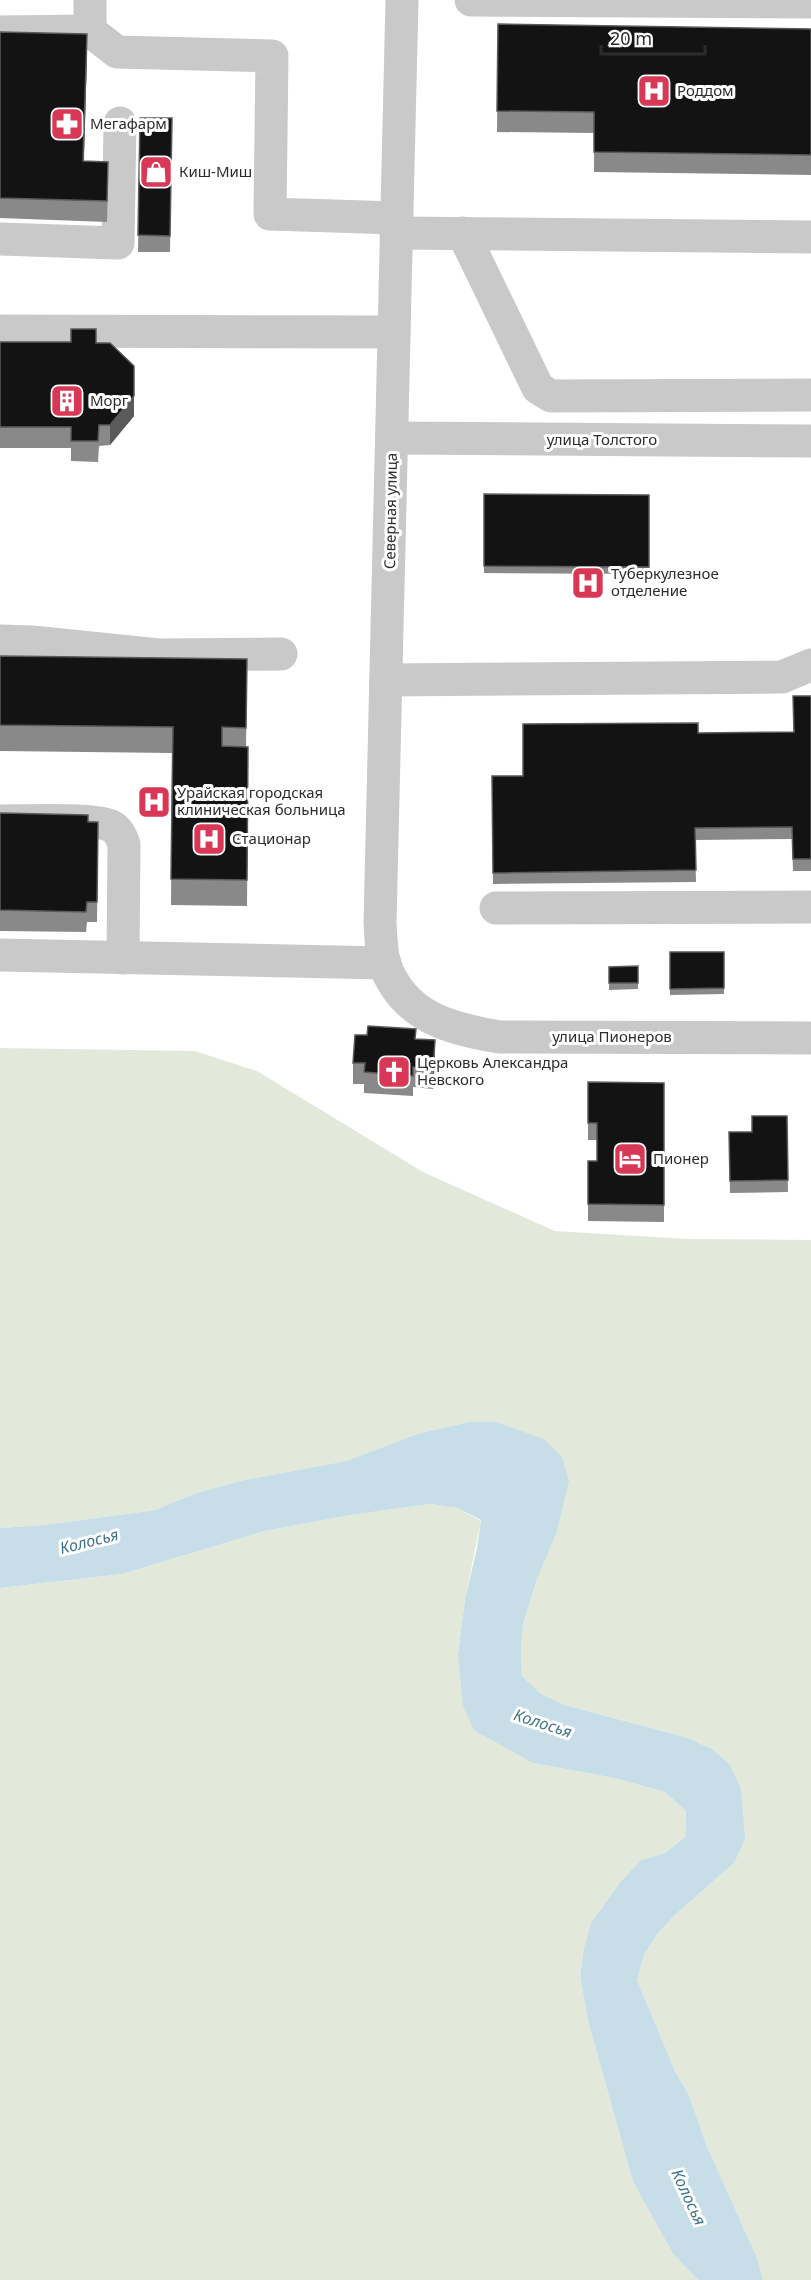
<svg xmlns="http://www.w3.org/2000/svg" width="811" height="2280" font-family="'Noto Sans',sans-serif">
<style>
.green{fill:#e3e9da}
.water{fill:#c7dee8}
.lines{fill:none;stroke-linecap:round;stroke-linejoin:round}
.minor{stroke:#c9c9c9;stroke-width:33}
.wall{fill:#898989}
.shaded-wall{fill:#5a5a5a}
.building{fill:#131313;stroke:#5a5a5a;stroke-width:1.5}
.labels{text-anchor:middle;stroke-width:6;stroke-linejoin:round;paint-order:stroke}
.poi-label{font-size:15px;fill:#2c2c2c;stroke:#fff;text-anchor:start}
.street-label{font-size:15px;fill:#2c2c2c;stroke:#fff}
.water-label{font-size:16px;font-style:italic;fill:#407387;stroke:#fff}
</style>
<rect width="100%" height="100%" fill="#fff"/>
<!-- green -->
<g class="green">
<path d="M 0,1048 L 195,1051 L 257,1071 L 423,1172 L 555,1231 L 689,1239 L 811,1240 L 811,2280 L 763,2280 L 758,2260 L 706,2144 L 689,2095 L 676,2073 L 637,1980 L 644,1955 L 658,1933 L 676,1914 L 734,1863 L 712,1749 L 688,1738 L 565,1705 L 541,1694 L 522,1676 L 521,1650 L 523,1624 L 537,1579 L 469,1422 L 420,1433 L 346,1461 L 244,1480 L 196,1493 L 155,1510 L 44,1525 L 0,1528 Z"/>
<path d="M 430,1504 L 457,1508 L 481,1521 L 465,1599 L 458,1654 L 533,1763 L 614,1778 L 665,1792 L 686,1811 L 685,1837 L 665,1853 L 641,1860 L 621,1881 L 591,1923 L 580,1976 L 588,2021 L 633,2182 L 673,2254 L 698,2280 L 0,2280 L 0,1588 L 122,1574 L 265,1531 L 351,1515 Z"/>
</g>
<!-- water -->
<path class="water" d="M 469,1422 L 496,1422 L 544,1439 L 562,1457 L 569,1481 L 557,1531 L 537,1579 L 523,1624 L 521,1651 L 522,1676 L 541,1694 L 565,1705 L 688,1738 L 712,1749 L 730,1765 L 741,1789 L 745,1839 L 734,1863 L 676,1914 L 658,1933 L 644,1955 L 637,1980 L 676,2073 L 689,2095 L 706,2144 L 758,2260 L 763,2280 L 698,2280 L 673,2254 L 633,2182 L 588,2021 L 580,1976 L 584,1949 L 591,1923 L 621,1881 L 641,1860 L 665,1853 L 685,1837 L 686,1811 L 665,1792 L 614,1778 L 533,1763 L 474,1730 L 463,1706 L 458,1654 L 465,1599 L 477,1548 L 481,1520 L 457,1508 L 430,1504 L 351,1515 L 265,1531 L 122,1574 L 0,1588 L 0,1528 L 44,1525 L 155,1510 L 196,1493 L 244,1480 L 346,1461 L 420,1433 Z"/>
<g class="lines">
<!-- minor -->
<g class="minor">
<path d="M 402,0 L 380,923 C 381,936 381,953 385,965 C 404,1017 450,1029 500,1037 L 811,1038"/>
<path d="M 471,0 L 811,2"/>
<path d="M 90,31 L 117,52 L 272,56 L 270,214 L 396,218"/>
<path d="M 0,32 L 90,31 L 90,0"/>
<path d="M 396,233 L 811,237"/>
<path d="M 463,233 L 538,388 L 551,396 L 811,395"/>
<path d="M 0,239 L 118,243 L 120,123"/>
<path d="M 0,331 L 394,332"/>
<path d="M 393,438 L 811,441"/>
<path d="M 0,641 L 32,642 L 159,655 L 281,654"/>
<path d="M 386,680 L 782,677 L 811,665"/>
<path d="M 0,821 C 21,821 96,818 111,826 C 119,830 121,837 124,844 L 123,958"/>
<path d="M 496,908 L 811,907"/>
<path d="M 0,955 L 385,963"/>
</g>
</g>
<!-- wall -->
<g class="wall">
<path d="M 498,24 L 811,29 L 811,175 L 594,172 L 594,133 L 497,132 Z"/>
<path d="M 0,32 L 87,55 L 84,161 L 108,182 L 107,222 L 0,218 Z"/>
<path d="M 140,118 L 172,118 L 170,252 L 138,252 Z"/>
<path d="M 0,342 L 96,343 L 134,416 L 110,445 L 99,446 L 98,462 L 71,461 L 71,448 L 0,448 Z"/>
<path d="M 484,494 L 649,495 L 649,574 L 484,573 Z"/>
<path d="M 0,656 L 247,659 L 246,747 L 248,772 L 247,906 L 171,905 L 172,753 L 0,751 Z"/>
<path d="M 811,696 L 811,871 L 793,871 L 792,839 L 695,840 L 696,882 L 493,884 L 492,776 L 523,776 L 794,732 Z"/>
<path d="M 0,813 L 98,822 L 97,922 L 87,922 L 86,932 L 0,931 Z"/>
<path d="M 670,952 L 724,952 L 724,994 L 670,995 Z"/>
<path d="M 638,966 L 638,989 L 609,990 L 609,967 Z"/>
<path d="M 416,1039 L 435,1061 L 433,1089 L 413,1087 L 413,1096 L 364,1093 L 364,1084 L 353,1084 L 353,1063 Z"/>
<path d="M 588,1082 L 664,1083 L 664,1222 L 588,1221 L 588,1161 L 597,1161 L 597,1140 L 588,1140 Z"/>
<path d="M 787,1116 L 788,1192 L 730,1193 L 729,1132 L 752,1132 Z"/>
</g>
<!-- shaded-wall -->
<g class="shaded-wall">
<path d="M 87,34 L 87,55 L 83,181 L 83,161 Z"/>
<path d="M 134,396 L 134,416 L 110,445 L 110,425 Z"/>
<path d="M 435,1040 L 435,1061 L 433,1089 L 433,1069 Z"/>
</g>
<!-- building -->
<g class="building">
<path d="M 498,24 L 811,29 L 811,155 L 594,152 L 594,112 L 497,111 Z"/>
<path d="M 0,32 L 87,34 L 83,161 L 108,162 L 107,201 L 0,198 Z"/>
<path d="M 140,118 L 172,118 L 170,236 L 138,235 Z"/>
<path d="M 71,329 L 96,329 L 96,343 L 110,343 L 134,366 L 134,396 L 110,425 L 99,425 L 98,441 L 71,441 L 71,427 L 0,427 L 0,342 L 71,342 Z"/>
<path d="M 484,494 L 649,495 L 649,567 L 484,566 Z"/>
<path d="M 0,656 L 247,659 L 246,728 L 222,727 L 222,746 L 248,747 L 247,880 L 171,879 L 173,727 L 0,725 Z"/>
<path d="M 793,696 L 811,696 L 811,859 L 793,859 L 792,827 L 695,828 L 696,870 L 493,873 L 492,776 L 523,776 L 523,724 L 698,723 L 698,733 L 794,732 Z"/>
<path d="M 0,813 L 88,815 L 88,822 L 98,822 L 97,902 L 87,902 L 86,912 L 0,910 Z"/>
<path d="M 670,952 L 724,952 L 724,988 L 670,989 Z"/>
<path d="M 638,966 L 638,983 L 609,983 L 609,967 Z"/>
<path d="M 368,1026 L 416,1029 L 415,1039 L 435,1040 L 433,1069 L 413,1067 L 413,1076 L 364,1072 L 365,1063 L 353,1063 L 355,1035 L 367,1035 Z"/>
<path d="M 588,1082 L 664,1083 L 664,1205 L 588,1204 L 588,1161 L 597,1161 L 597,1123 L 588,1123 Z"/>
<path d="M 752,1116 L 787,1116 L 788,1180 L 730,1181 L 729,1132 L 752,1132 Z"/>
</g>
<!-- icons -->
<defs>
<symbol id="hospital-square" viewBox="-11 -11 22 22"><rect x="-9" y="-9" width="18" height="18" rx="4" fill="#d83855" stroke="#fff"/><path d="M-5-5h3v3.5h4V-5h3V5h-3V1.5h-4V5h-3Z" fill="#fff"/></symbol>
<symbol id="pharmacy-square" viewBox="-11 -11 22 22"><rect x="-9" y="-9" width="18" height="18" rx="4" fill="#d83855" stroke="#fff"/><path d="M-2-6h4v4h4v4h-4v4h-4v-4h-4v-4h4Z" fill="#fff"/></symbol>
<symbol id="shop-square" viewBox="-11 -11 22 22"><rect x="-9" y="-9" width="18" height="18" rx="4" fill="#d83855" stroke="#fff"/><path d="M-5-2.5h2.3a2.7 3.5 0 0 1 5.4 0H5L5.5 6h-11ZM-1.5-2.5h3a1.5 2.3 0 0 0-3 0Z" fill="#fff"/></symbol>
<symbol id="building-square" viewBox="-11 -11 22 22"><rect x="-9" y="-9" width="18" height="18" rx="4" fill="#d83855" stroke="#fff"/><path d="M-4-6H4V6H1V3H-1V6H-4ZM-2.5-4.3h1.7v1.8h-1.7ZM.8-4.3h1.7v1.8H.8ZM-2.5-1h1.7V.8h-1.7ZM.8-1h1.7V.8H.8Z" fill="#fff"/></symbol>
<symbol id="church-square" viewBox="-11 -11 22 22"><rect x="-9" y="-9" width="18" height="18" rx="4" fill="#d83855" stroke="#fff"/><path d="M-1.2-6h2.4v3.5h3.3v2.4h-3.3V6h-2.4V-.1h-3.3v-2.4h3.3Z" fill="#fff"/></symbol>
<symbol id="hotel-square" viewBox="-11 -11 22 22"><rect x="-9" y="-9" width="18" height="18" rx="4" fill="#d83855" stroke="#fff"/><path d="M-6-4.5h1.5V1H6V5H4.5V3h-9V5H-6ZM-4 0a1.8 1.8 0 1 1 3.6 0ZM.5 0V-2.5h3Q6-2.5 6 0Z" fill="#fff"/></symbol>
</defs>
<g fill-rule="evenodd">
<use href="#hospital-square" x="635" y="72" width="38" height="38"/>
<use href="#pharmacy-square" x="48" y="105" width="38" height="38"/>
<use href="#shop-square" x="137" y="153" width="38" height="38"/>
<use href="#building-square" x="48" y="382" width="38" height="38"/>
<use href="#hospital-square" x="569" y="564" width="38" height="38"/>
<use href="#hospital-square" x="135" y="783" width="38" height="38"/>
<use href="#hospital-square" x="190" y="820" width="38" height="38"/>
<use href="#church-square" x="375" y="1053" width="38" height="38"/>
<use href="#hotel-square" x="611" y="1140" width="38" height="38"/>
</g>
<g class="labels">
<!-- poi labels -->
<g class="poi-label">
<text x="677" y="96">Роддом</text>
<text x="90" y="129">Мегафарм</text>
<text x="179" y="177">Киш-Миш</text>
<text x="90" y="406">Морг</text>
<text x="611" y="579">Туберкулезное<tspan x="611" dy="17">отделение</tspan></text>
<text x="177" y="798">Урайская городская<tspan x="177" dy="17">клиническая больница</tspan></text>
<text x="232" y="844">Стационар</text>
<text x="417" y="1068">Церковь Александра<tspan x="417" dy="17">Невского</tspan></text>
<text x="653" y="1164">Пионер</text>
</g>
<!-- street labels -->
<g class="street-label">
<text x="602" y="445">улица Толстого</text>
<text transform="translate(391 511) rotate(-89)" y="5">Северная улица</text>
<text x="612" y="1042">улица Пионеров</text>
</g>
<!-- water labels -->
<g class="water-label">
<text transform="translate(89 1541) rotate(-14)" y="6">Колосья</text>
<text transform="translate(543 1723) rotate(18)" y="6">Колосья</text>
<text transform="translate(689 2197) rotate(65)" y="6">Колосья</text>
</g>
</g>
<!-- scale -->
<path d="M601 45v9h104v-9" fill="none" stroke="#2c2c2c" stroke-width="3"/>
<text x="610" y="45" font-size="18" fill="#2c2c2c" stroke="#ffffff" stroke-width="4.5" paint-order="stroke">20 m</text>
</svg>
